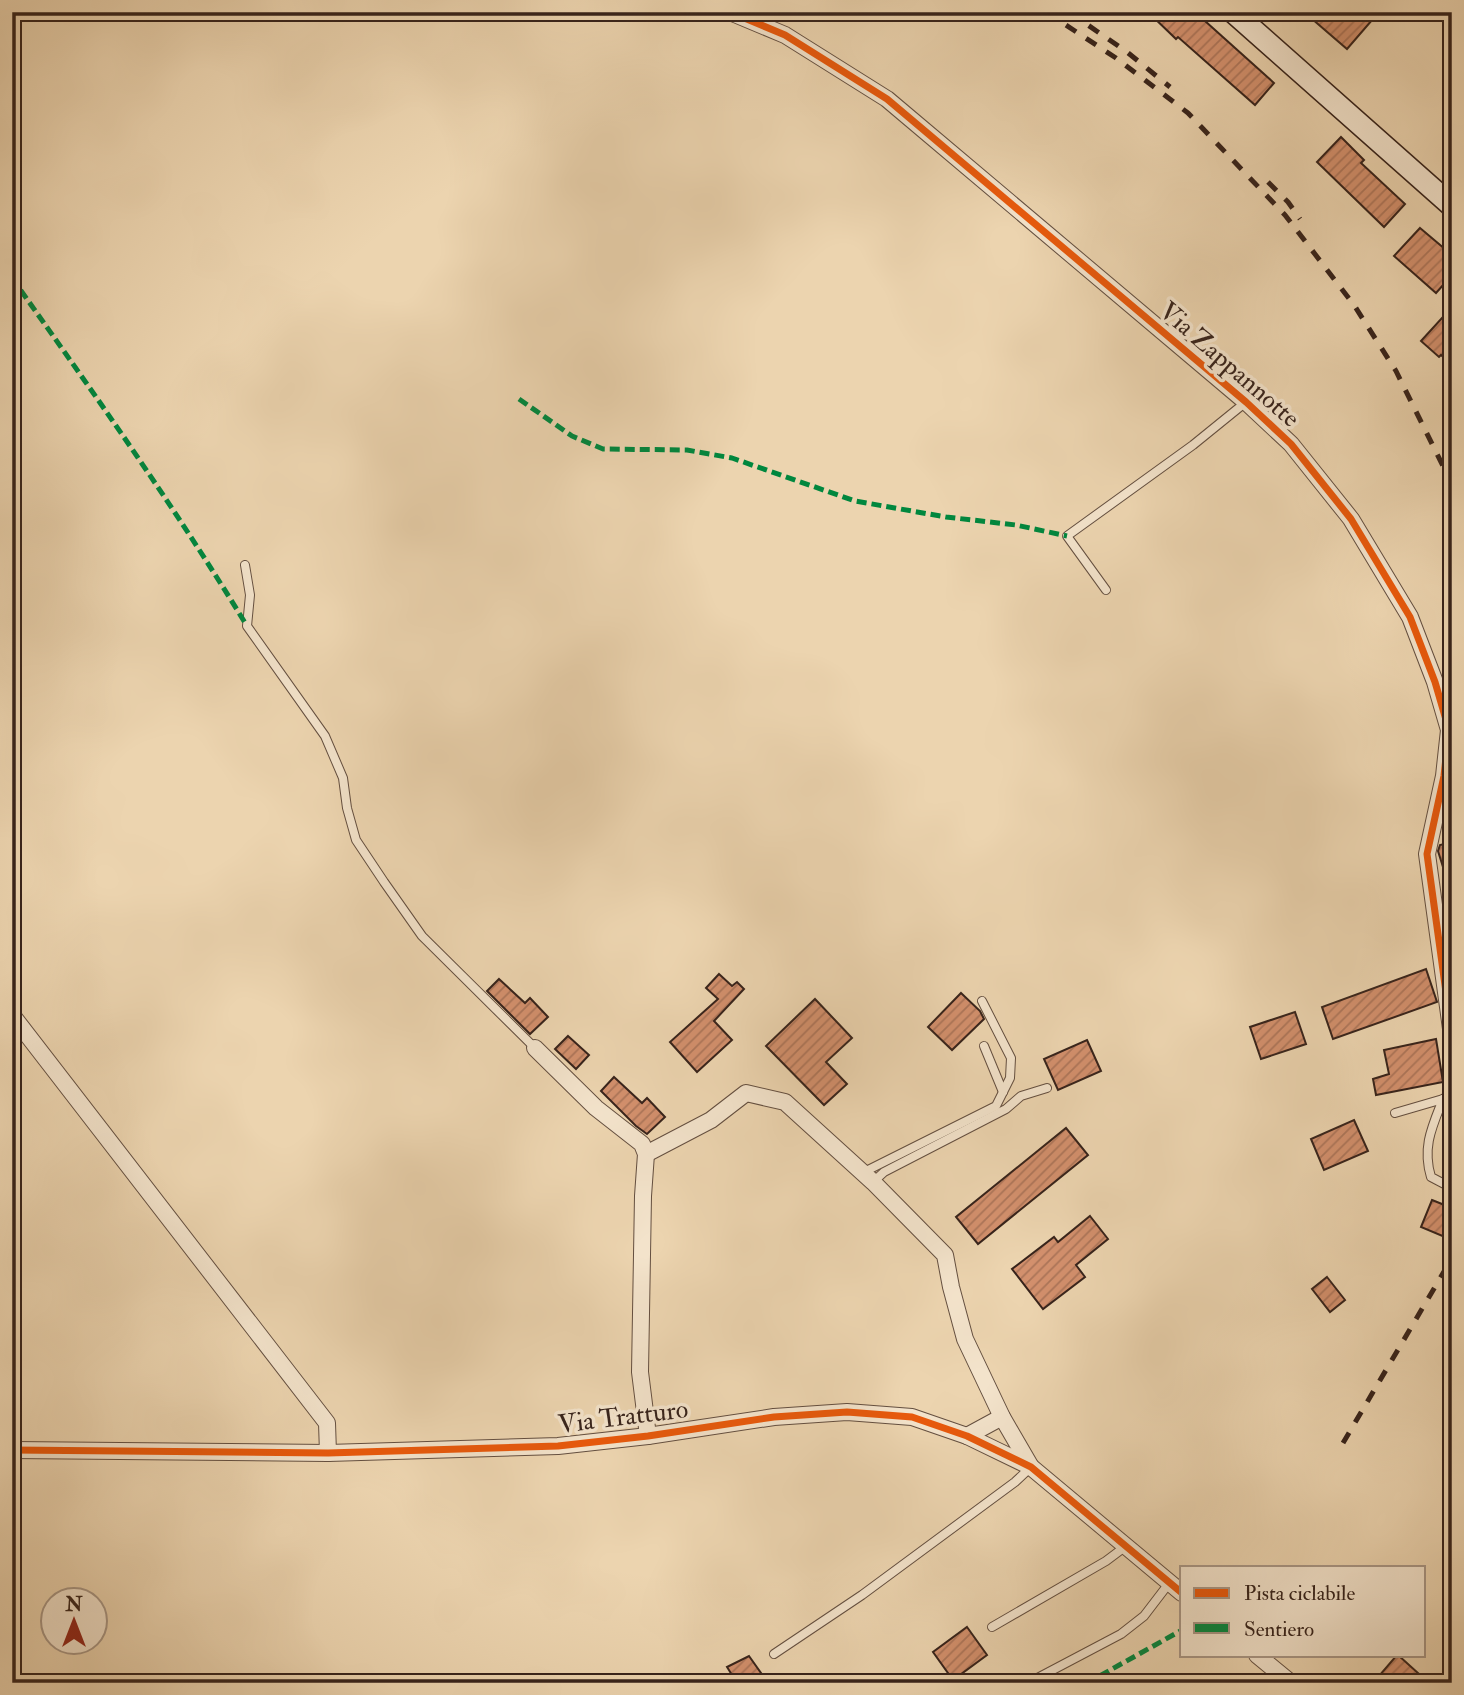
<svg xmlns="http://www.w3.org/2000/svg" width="1464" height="1695" font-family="'IM FELL Double Pica',serif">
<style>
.building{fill:url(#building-hatch);stroke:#37231b;stroke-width:2}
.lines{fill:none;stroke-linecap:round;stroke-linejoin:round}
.service-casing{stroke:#644f40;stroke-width:10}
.minor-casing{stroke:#644f40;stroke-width:18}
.secondary-casing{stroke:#37231b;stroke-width:24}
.service{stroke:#f3e3cb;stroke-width:8}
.minor{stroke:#f3e3cb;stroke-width:16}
.secondary{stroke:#f3e3cb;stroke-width:21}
.rail{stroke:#37231b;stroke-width:5;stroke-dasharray:12 12;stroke-linecap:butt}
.quiet{stroke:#00873e;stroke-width:5;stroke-dasharray:10 5;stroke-linecap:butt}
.cycleway-casing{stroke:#f3e3cb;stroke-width:11}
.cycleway{stroke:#e8590c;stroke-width:7}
.labels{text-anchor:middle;stroke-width:7;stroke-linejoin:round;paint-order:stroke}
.street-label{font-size:26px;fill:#37231b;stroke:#f3e3cb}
</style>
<defs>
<pattern id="building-hatch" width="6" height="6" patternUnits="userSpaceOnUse" patternTransform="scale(1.75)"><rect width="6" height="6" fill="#d3906d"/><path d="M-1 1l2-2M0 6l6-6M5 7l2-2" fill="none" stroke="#ac7559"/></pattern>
</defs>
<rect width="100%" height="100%" fill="#ecd4af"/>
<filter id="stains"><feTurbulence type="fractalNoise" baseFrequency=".00286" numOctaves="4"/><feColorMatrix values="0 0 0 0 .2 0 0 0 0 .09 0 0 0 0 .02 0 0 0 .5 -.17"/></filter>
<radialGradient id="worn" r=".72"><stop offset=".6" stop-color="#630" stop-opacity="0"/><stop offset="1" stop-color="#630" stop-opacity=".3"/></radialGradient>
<!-- building -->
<g class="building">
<path d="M 1148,12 L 1195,12 L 1274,83 L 1255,105 L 1178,37 L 1176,39 Z"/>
<path d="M 1304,12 L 1379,12 L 1347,49 Z"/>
<path d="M 1341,137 L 1364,160 L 1361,163 L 1405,204 L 1384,227 L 1317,162 Z"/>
<path d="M 1420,228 L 1452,255 L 1452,275 L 1436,293 L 1394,256 Z"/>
<path d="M 1452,307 L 1452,365 L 1441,355 L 1439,357 L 1421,341 Z"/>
<path d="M 1452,842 L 1452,883 L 1448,883 L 1438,851 L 1440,845 Z"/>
<path d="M 1426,969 L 1437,1002 L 1333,1039 L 1322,1007 Z"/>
<path d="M 719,974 L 732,986 L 737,982 L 744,989 L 714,1021 L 732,1040 L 697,1072 L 670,1042 L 718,999 L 706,988 Z"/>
<path d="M 499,979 L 525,1003 L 530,998 L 548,1017 L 530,1034 L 487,991 Z"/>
<path d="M 961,993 L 980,1011 L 984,1019 L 952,1050 L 928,1027 Z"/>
<path d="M 815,999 L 852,1038 L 826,1062 L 847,1084 L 824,1105 L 766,1046 Z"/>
<path d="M 1295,1012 L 1306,1044 L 1261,1059 L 1250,1027 Z"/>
<path d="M 568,1036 L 589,1055 L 576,1069 L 555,1049 Z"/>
<path d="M 1436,1039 L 1443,1082 L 1376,1095 L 1373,1079 L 1389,1074 L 1384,1050 Z"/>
<path d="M 1087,1040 L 1101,1071 L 1058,1090 L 1044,1059 Z"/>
<path d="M 614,1077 L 642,1103 L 647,1098 L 665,1117 L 647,1134 L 636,1126 L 601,1091 Z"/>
<path d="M 1354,1120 L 1368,1151 L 1324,1170 L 1311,1139 Z"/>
<path d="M 1066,1128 L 1088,1155 L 978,1244 L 956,1217 Z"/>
<path d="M 1432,1200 L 1452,1208 L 1452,1240 L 1421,1227 Z"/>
<path d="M 1090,1216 L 1108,1239 L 1076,1265 L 1085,1277 L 1043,1309 L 1012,1269 L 1054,1237 L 1058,1242 Z"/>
<path d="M 1327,1277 L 1345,1300 L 1330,1312 L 1312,1289 Z"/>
<path d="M 967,1627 L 987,1655 L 953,1680 L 933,1652 Z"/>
<path d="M 1397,1655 L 1398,1655 L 1429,1683 L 1373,1683 Z"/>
<path d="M 749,1656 L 768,1683 L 737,1683 L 727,1667 Z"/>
</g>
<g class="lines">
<defs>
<g id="service">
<path d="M 245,565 L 250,595 L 247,626 L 325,736 L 343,778 L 347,808 L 356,840 L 384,882 L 422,936 L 535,1048"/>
<path d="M 1106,590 L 1067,536 L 1193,445 L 1246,402"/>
<path d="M 984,1046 L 1003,1092"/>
<path d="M 1443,1099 C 1432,1127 1422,1147 1431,1177 L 1452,1188"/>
<path d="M 1395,1113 L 1443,1099 L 1452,1093"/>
<path d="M 862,1173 L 996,1106 L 1010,1078 L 1011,1058 L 982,1001"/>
<path d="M 873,1182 L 884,1172 L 1006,1109 L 1021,1096 L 1047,1088"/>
<path d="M 992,1627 L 1106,1561 L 1126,1546"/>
<path d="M 774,1654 L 862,1595 L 1015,1482 L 1031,1467"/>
<path d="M 1028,1683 L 1121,1634 L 1144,1616 L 1170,1582"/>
</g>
<g id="minor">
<path d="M 730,12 L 785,35 L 887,99 L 1246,402 L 1291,444 L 1351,519 L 1410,617 L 1435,682 L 1449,730 L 1444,776 L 1427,854 L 1452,1036"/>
<path d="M 12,1015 L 327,1423 L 328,1453"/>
<path d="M 535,1048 L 596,1108 L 642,1144 L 646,1154 L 643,1196 L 640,1372 L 648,1436"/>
<path d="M 646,1154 L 711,1120 L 746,1093 L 785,1102 L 873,1182 L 945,1255 L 951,1287 L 965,1339 L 1002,1417 L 1031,1467"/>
<path d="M 967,1436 L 1002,1417"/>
<path d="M 12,1450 L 328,1453 L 558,1446 L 648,1436 L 774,1417 L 847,1412 L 912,1417 L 967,1436 L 1031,1467 L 1182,1593"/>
<path d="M 1257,1655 L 1291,1683"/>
</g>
<path id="secondary" d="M 1233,12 L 1452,206"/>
</defs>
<!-- service casing -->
<use href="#service" class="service-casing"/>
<!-- minor casing -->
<use href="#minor" class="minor-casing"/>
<!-- secondary casing -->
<use href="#secondary" class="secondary-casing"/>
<!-- service -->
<use href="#service" class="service"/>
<!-- minor -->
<use href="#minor" class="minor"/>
<!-- secondary -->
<use href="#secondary" class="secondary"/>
<!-- rail -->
<g class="rail">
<path d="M 1046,12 L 1116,58 L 1188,113 L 1285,215 L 1354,305 L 1396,371 L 1445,470 L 1452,489"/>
<path d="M 1069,12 L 1127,52 L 1170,87"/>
<path d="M 1268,182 L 1288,202 L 1300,219"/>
<path d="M 1343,1443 L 1452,1258"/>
</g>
<!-- quiet -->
<g class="quiet">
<path d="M 12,278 C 93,392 174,506 247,626"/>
<path d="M 519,399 L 572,436 L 603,449 L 687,450 L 732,458 L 855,501 L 946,517 L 1016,525 L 1067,536"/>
<path d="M 1087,1683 L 1182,1630"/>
</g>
<defs>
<g id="cycleway">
<path d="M 730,12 L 785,35 L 887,99 L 1246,402 L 1291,444 L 1351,519 L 1410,617 L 1435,682 L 1449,730 L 1444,776 L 1427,854 L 1452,1036"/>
<path d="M 12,1450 L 328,1453 L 558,1446 L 648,1436 L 774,1417 L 847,1412 L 912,1417 L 967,1436 L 1031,1467 L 1182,1593"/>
</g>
</defs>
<!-- cycleway casing -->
<use href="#cycleway" class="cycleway-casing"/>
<!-- cycleway -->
<use href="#cycleway" class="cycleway"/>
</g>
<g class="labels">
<!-- street labels -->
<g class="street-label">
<text transform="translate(1230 364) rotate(41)" y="9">Via Zappannotte</text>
<text transform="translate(623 1416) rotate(-7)" y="9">Via Tratturo</text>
</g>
</g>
<!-- margin -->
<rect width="1464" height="1695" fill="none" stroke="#ecd4af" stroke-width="42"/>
<rect x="14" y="14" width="1436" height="1667" fill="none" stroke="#37231b" stroke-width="3.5"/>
<rect x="21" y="21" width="1422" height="1653" fill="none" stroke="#37231b" stroke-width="2"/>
<!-- legend -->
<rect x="1180" y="1566" width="245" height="91" fill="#f3e3cb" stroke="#a89685" stroke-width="2"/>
<rect x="1194" y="1588" width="35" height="10" fill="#e8590c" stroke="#a89685" stroke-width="2"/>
<text x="1244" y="1600" font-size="21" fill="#37231b">Pista ciclabile</text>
<rect x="1194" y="1623" width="35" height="10" fill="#00873e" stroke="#a89685" stroke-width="2"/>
<text x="1244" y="1636" font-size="21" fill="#37231b">Sentiero</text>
<!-- north arrow -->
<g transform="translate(74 1621)"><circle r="33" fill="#f3e3cb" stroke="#a89685" stroke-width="2"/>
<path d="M0-5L12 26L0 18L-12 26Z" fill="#8f2418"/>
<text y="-10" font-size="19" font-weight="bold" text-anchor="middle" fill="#37231b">N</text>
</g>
<rect width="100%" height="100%" filter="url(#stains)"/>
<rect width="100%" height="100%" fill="url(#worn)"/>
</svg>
